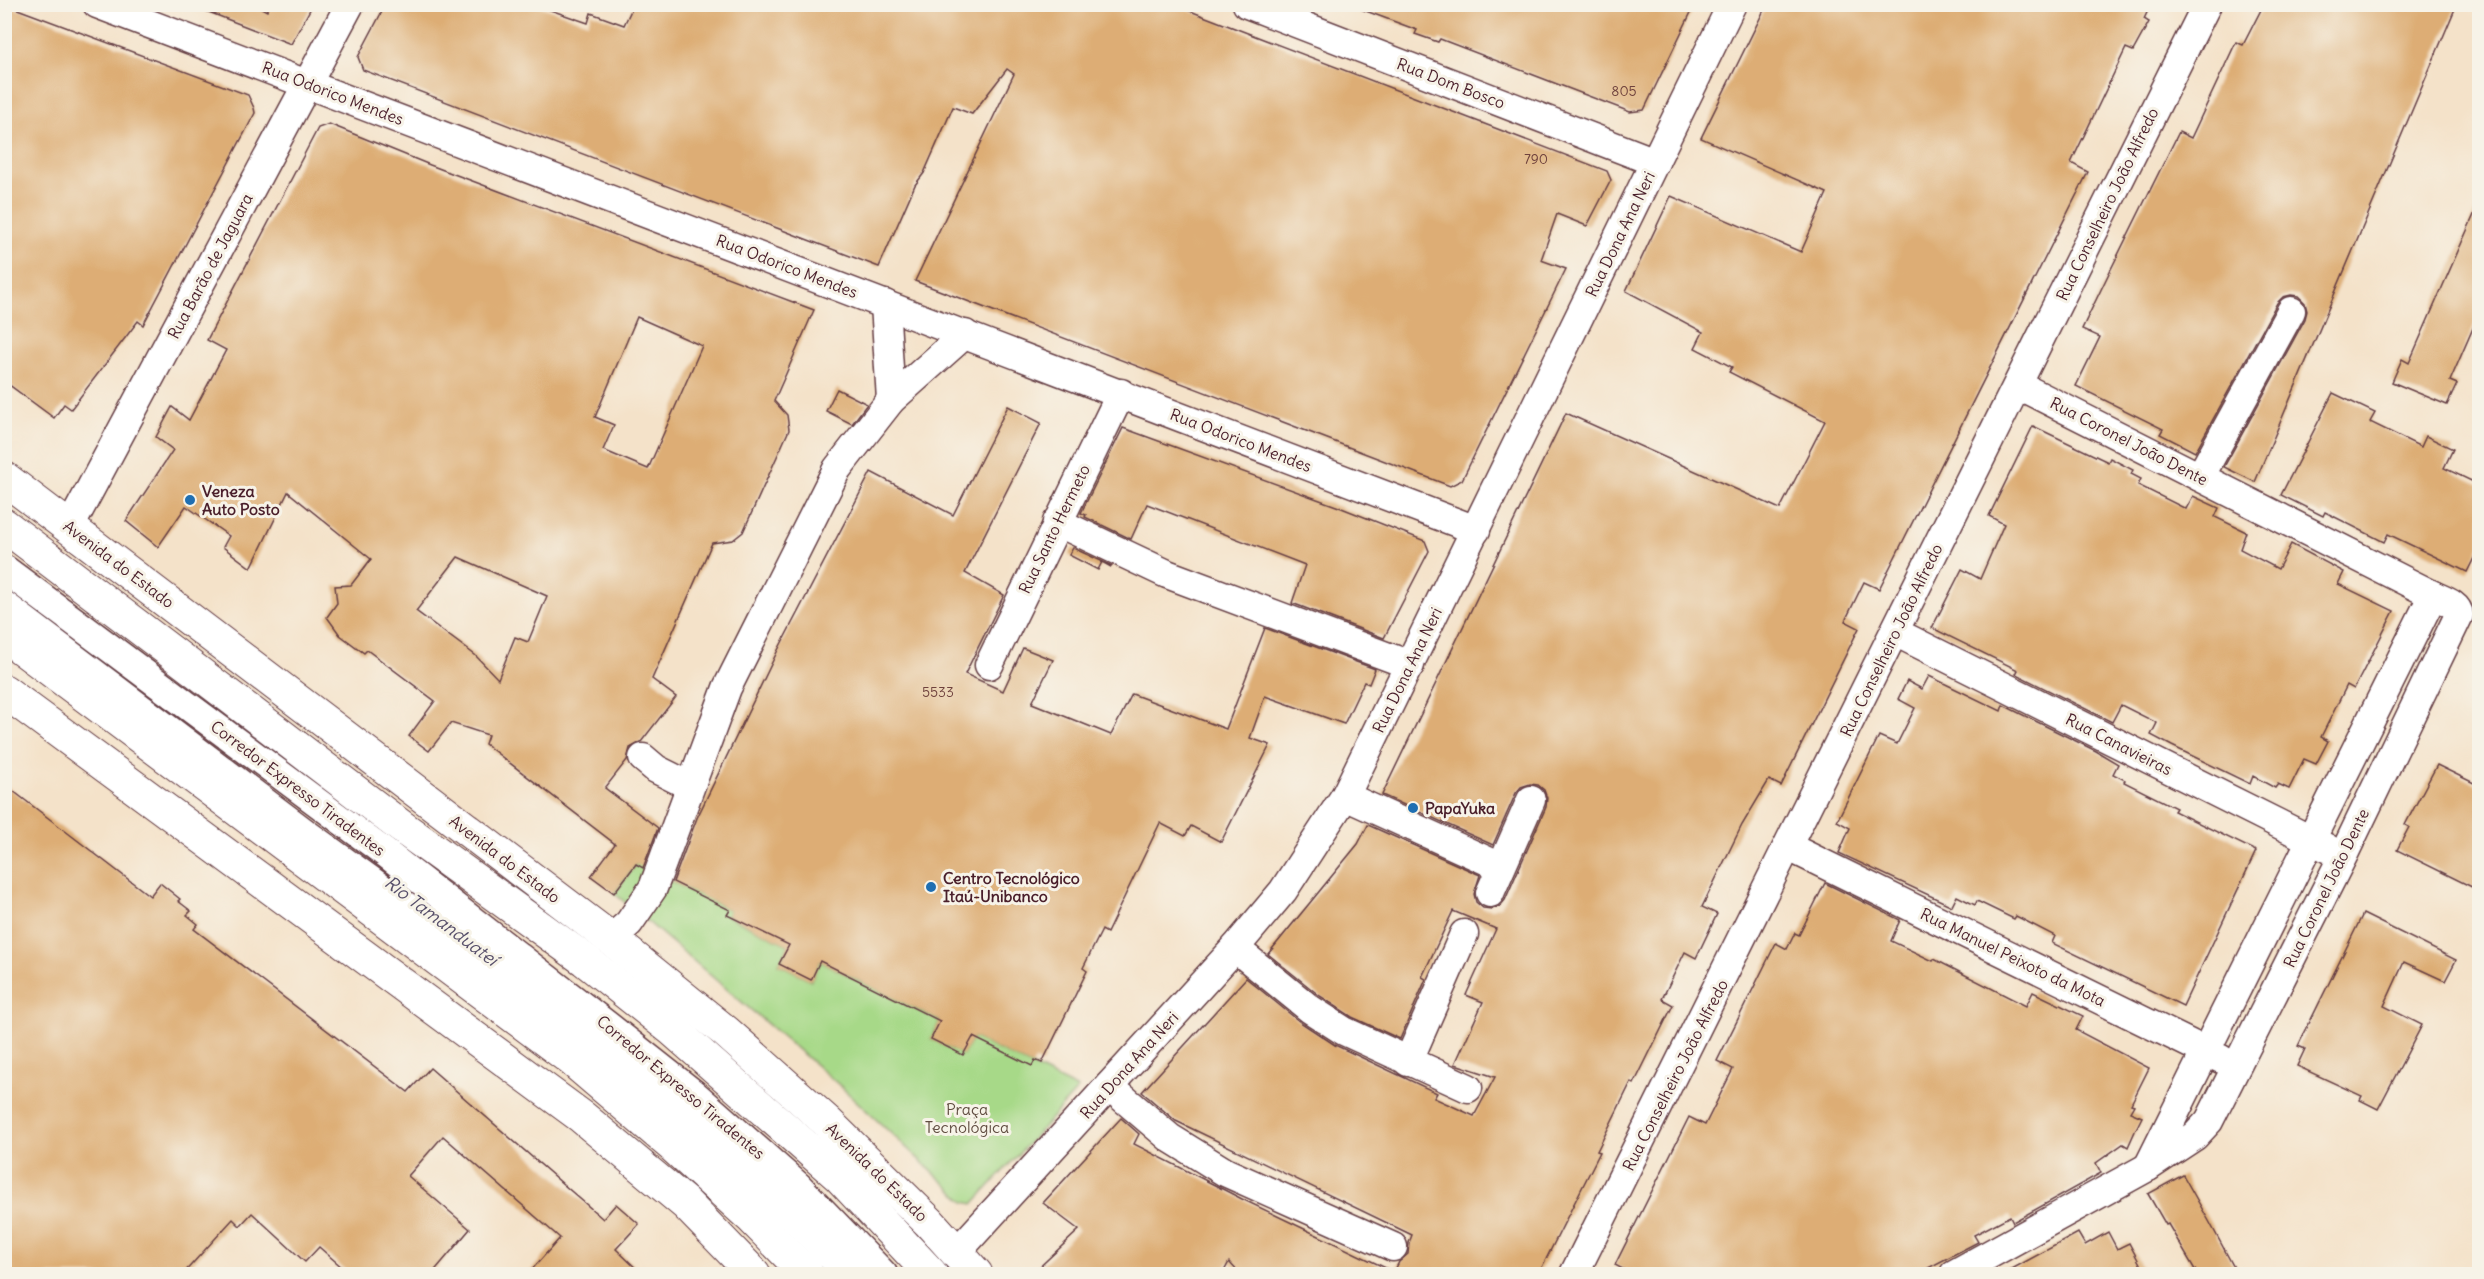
<svg xmlns="http://www.w3.org/2000/svg" width="2484" height="1279" font-family="Delius,sans-serif">
<style>
.green{fill:#a7d988;stroke:#787c5a;stroke-width:1.5}
.lines{fill:none;stroke-linecap:round;stroke-linejoin:round}
.river{stroke:#70a9e0;stroke-width:48}
.building{fill:#ddad74;fill-rule:evenodd}
.minor-casing{stroke:#643c43;stroke-width:31}
.major-casing{stroke:#643c43;stroke-width:35}
.highway-casing{stroke:#643c43;stroke-width:35}
.minor{stroke:#fff;stroke-width:28}
.major{stroke:#fff;stroke-width:33}
.highway{stroke:#fff;stroke-width:33}
.poi-dot{fill:#1f6fb2;stroke:#f7f3e8;stroke-width:2}
.labels{text-anchor:middle;stroke-width:6;stroke-linejoin:round;paint-order:stroke}
.number-label{font-size:14px;fill:#6f423d}
.street-label{font-size:16px;fill:#4a1f2b;stroke:#f7f3e8}
.poi-label{font-size:16px;font-weight:bold;fill:#4a1f2b;stroke:#f7f3e8;text-anchor:start}
.park-label{font-size:16px;fill:#614e42;stroke:#f7f3e8}
.water-label{font-size:18px;font-style:italic;fill:#574f6a;stroke:#f7f3e8}
</style>
<rect width="100%" height="100%" fill="#f7f3e8"/>
<filter id="ink" filterUnits="userSpaceOnUse"><feTurbulence type="fractalNoise" baseFrequency=".0167" numOctaves="2"/><feDisplacementMap in="SourceGraphic" scale="12" xChannelSelector="R" yChannelSelector="G"/><feConvolveMatrix kernelMatrix="1 2 1 2 8 2 1 2 1" color-interpolation-filters="sRGB"/></filter>
<filter id="wash" filterUnits="userSpaceOnUse"><feTurbulence type="fractalNoise" baseFrequency=".008" numOctaves="4" result="noise"/><feDisplacementMap in="SourceGraphic" scale="24" xChannelSelector="R" yChannelSelector="G"/><feGaussianBlur stdDeviation="1.35" result="paint"/><feColorMatrix in="noise" values="0 0 0 0 0 0 0 0 0 0 0 0 0 0 0 0 0 1.4 0 .05"/><feComposite in="paint" operator="in"/></filter>
<g filter="url(#wash)">
<rect width="100%" height="100%" fill="#f4e2c9"/>
<!-- green -->
<path class="green" d="M 639,861 L 667,879 L 730,910 L 727,916 L 789,945 L 779,964 L 811,980 L 820,961 L 940,1021 L 931,1039 L 963,1055 L 973,1037 L 1078,1089 L 973,1204 L 965,1202 L 838,1084 L 614,893 Z"/>
<g class="lines">
<!-- river -->
<path class="river" d="M 4,588 L 63,633"/>
</g>
<g id="blocks">
<!-- building -->
<g class="building">
<path d="M 4,4 L 248,95 L 254,108 L 255,113 L 143,325 L 138,321 L 71,409 L 64,404 L 54,418 L 4,381 Z"/>
<path d="M 193,4 L 254,4 L 267,11 L 271,4 L 313,4 L 291,44 L 193,6 Z"/>
<path d="M 386,4 L 533,4 L 588,23 L 591,13 L 624,25 L 634,4 L 1172,4 L 1607,171 L 1611,180 L 1587,226 L 1557,214 L 1541,260 L 1566,269 L 1462,480 L 1450,486 L 915,281 L 1014,74 L 1007,69 L 972,114 L 953,107 L 924,173 L 915,185 L 879,267 L 363,70 L 358,57 Z"/>
<path d="M 1355,4 L 1695,4 L 1644,110 L 1630,112 L 1440,39 L 1438,42 L 1415,34 L 1417,30 L 1355,7 Z"/>
<path d="M 1767,4 L 2151,4 L 2144,19 L 2149,22 L 2133,51 L 2126,48 L 2071,163 L 2088,172 L 1879,589 L 1864,582 L 1845,621 L 1859,628 L 1781,786 L 1769,780 L 1742,825 L 1702,907 L 1717,914 L 1696,958 L 1685,952 L 1662,999 L 1673,1005 L 1634,1084 L 1631,1082 L 1597,1151 L 1600,1152 L 1538,1275 L 1241,1275 L 1229,1262 L 1222,1275 L 1031,1275 L 1079,1230 L 1043,1203 L 1121,1118 L 1139,1134 L 1134,1144 L 1242,1199 L 1394,1272 L 1399,1262 L 1408,1254 L 1409,1243 L 1412,1235 L 1176,1121 L 1142,1092 L 1246,978 L 1300,1022 L 1335,1045 L 1437,1093 L 1434,1098 L 1474,1116 L 1495,1077 L 1455,1064 L 1483,1002 L 1466,995 L 1496,929 L 1453,911 L 1422,977 L 1426,979 L 1400,1039 L 1352,1017 L 1320,996 L 1268,954 L 1358,844 L 1368,825 L 1480,875 L 1474,894 L 1476,902 L 1483,908 L 1492,909 L 1500,906 L 1505,900 L 1546,807 L 1547,798 L 1544,790 L 1538,785 L 1530,784 L 1521,787 L 1516,793 L 1493,845 L 1382,795 L 1566,413 L 1780,509 L 1825,421 L 1729,372 L 1732,367 L 1695,348 L 1703,332 L 1626,291 L 1671,196 L 1801,252 L 1827,193 L 1701,138 Z"/>
<path d="M 2264,4 L 2457,4 L 2255,482 L 2224,467 L 2305,319 L 2307,311 L 2305,303 L 2298,296 L 2291,295 L 2283,297 L 2277,303 L 2195,452 L 2160,434 L 2163,429 L 2076,386 L 2100,337 L 2082,329 L 2110,271 L 2179,132 L 2191,138 L 2236,42 L 2243,45 Z"/>
<path d="M 329,124 L 430,165 L 814,310 L 774,401 L 787,415 L 789,430 L 743,532 L 733,540 L 712,543 L 652,679 L 676,697 L 641,742 L 630,748 L 627,760 L 605,788 L 658,828 L 643,868 L 636,864 L 614,893 L 591,876 L 615,844 L 485,744 L 488,735 L 451,723 L 429,751 L 409,736 L 435,701 L 367,650 L 364,653 L 340,635 L 327,617 L 337,603 L 335,586 L 351,585 L 371,559 L 288,492 L 251,568 L 223,547 L 229,536 L 186,506 L 158,547 L 126,521 L 173,450 L 156,437 L 172,407 L 189,420 L 226,350 L 207,340 L 318,128 ZM 637,317 L 702,346 L 648,469 L 603,450 L 614,425 L 595,417 ZM 458,557 L 547,596 L 528,642 L 515,637 L 498,679 L 475,655 L 416,611 Z"/>
<path d="M 2480,201 L 2480,312 L 2450,381 L 2457,384 L 2447,405 L 2392,382 L 2402,359 L 2409,363 Z"/>
<path d="M 837,389 L 867,404 L 852,424 L 826,411 Z"/>
<path d="M 2333,393 L 2375,413 L 2370,422 L 2421,447 L 2426,436 L 2453,449 L 2444,468 L 2480,485 L 2480,546 L 2467,572 L 2388,534 L 2384,542 L 2325,512 L 2323,516 L 2281,495 Z"/>
<path d="M 1008,406 L 1041,423 L 965,573 L 1004,595 L 965,674 L 1003,691 L 1023,648 L 1053,660 L 1032,703 L 1111,735 L 1132,694 L 1226,729 L 1265,628 L 1375,669 L 1369,684 L 1364,682 L 1344,724 L 1265,696 L 1250,738 L 1270,745 L 1221,842 L 1191,826 L 1185,836 L 1160,823 L 1107,933 L 1102,930 L 1083,968 L 1087,971 L 1042,1063 L 1035,1060 L 1032,1066 L 973,1037 L 963,1055 L 931,1039 L 940,1021 L 820,961 L 811,980 L 779,964 L 789,945 L 727,915 L 730,910 L 673,882 L 697,818 L 777,652 L 871,472 L 953,515 Z"/>
<path d="M 2033,426 L 2108,462 L 2110,458 L 2133,470 L 2131,474 L 2141,479 L 2138,485 L 2186,509 L 2193,496 L 2219,508 L 2215,517 L 2246,532 L 2240,549 L 2278,569 L 2291,544 L 2344,572 L 2338,584 L 2394,611 L 2354,689 L 2347,685 L 2321,737 L 2328,741 L 2316,764 L 2304,759 L 2289,789 L 2278,784 L 2275,788 L 2253,776 L 2250,784 L 2172,746 L 2151,735 L 2157,723 L 2121,705 L 2112,722 L 2016,674 L 2018,670 L 1932,628 L 1962,569 L 1980,579 L 2004,524 L 1989,516 Z"/>
<path d="M 1123,428 L 1339,507 L 1425,541 L 1429,551 L 1384,638 L 1292,603 L 1305,565 L 1147,504 L 1131,539 L 1085,517 L 1086,515 L 1081,513 Z"/>
<path d="M 1073,548 L 1112,566 L 1111,567 L 1102,562 L 1098,570 L 1069,555 Z"/>
<path d="M 1929,676 L 2001,711 L 2003,705 L 2096,751 L 2118,764 L 2113,774 L 2125,780 L 2124,782 L 2176,808 L 2174,811 L 2256,851 L 2183,1006 L 2052,943 L 2055,936 L 2016,916 L 2014,919 L 1977,901 L 1975,905 L 1957,896 L 1952,906 L 1839,853 L 1850,828 L 1837,821 L 1879,736 L 1897,744 L 1915,708 L 1898,699 L 1907,681 L 1922,689 Z"/>
<path d="M 2437,765 L 2480,786 L 2480,891 L 2397,850 L 2409,827 L 2405,825 Z"/>
<path d="M 4,784 L 150,896 L 160,883 L 180,899 L 178,901 L 191,911 L 187,915 L 198,924 L 194,929 L 408,1092 L 430,1068 L 603,1219 L 616,1204 L 639,1224 L 616,1249 L 643,1275 L 527,1275 L 560,1238 L 443,1136 L 408,1176 L 470,1229 L 431,1275 L 351,1275 L 319,1247 L 305,1262 L 252,1213 L 240,1226 L 233,1219 L 182,1275 L 4,1275 Z"/>
<path d="M 1825,883 L 1900,920 L 1891,941 L 1933,961 L 1934,959 L 2026,1006 L 2033,992 L 2083,1016 L 2076,1030 L 2149,1068 L 2131,1104 L 2134,1105 L 2130,1112 L 2142,1117 L 2136,1129 L 2128,1147 L 2123,1144 L 2096,1163 L 2101,1173 L 2013,1222 L 2010,1216 L 1974,1235 L 1978,1242 L 1915,1275 L 1634,1275 L 1615,1265 L 1689,1117 L 1705,1125 L 1733,1069 L 1717,1061 L 1776,943 L 1787,949 L 1795,933 L 1799,935 Z"/>
<path d="M 2363,914 L 2456,960 L 2445,981 L 2404,962 L 2384,1006 L 2422,1025 L 2378,1109 L 2360,1100 L 2362,1096 L 2297,1066 L 2305,1049 L 2298,1046 Z"/>
<path d="M 2183,1175 L 2209,1221 L 2238,1275 L 2198,1275 L 2168,1224 L 2166,1225 L 2148,1194 Z"/>
<path d="M 2108,1232 L 2117,1249 L 2129,1243 L 2146,1275 L 2001,1275 L 2078,1233 L 2085,1245 Z"/>
</g>
</g>
</g>
<g filter="url(#ink)">
<use href="#blocks" fill-opacity="0" stroke="#643c43" stroke-width="1.5"/>
<g class="lines">
<defs>
<g id="minor">
<path d="M 97,4 L 1476,530"/>
<path d="M 1247,4 L 1655,162"/>
<path d="M 885,304 L 891,400"/>
<path d="M 2200,477 L 2291,311"/>
<path d="M 1057,522 L 1167,574 L 1410,665"/>
<path d="M 70,527 L 350,4"/>
<path d="M 4,569 L 388,855 L 608,1026 L 695,1095 L 798,1186 L 883,1274"/>
<path d="M 4,605 L 308,835 L 471,953 L 681,1115 L 794,1218 L 848,1274"/>
<path d="M 1895,632 L 2327,848"/>
<path d="M 989,665 L 1121,393"/>
<path d="M 643,758 L 656,769 L 690,786"/>
<path d="M 1345,796 L 1501,867"/>
<path d="M 1789,847 L 2221,1059"/>
<path d="M 1490,893 L 1531,800"/>
<path d="M 611,939 L 629,923 L 653,888 L 727,688 L 837,469 L 891,400 L 965,334"/>
<path d="M 1235,948 L 1310,1009 L 1344,1031 L 1468,1088"/>
<path d="M 1408,1062 L 1464,934"/>
<path d="M 1109,1086 L 1170,1138 L 1225,1172 L 1393,1247"/>
<path d="M 2148,1167 L 2433,595"/>
<path d="M 956,1253 L 1235,948 L 1283,891 L 1345,796 L 1732,4"/>
<path d="M 1574,1274 L 2207,4"/>
<path d="M 1954,1274 L 2148,1167 L 2195,1136 L 2209,1121 L 2343,856 L 2459,615 C 2458,604 2443,600 2433,595 L 2018,385"/>
</g>
<g id="major">
<path d="M 4,478 L 611,939 L 726,1032 L 826,1121 L 929,1222 L 976,1274"/>
<path d="M 4,691 L 582,1117 L 686,1204 L 754,1274"/>
</g>
<g id="highway">
<path d="M 4,525 L 399,825 L 585,960 L 673,1030 L 839,1176 L 931,1274"/>
<path d="M 4,635 L 571,1059 L 673,1146 L 751,1217 L 807,1274"/>
</g>
</defs>
<!-- minor casing -->
<use href="#minor" class="minor-casing"/>
<!-- major casing -->
<use href="#major" class="major-casing"/>
<!-- highway casing -->
<use href="#highway" class="highway-casing"/>
<!-- minor -->
<use href="#minor" class="minor"/>
<!-- major -->
<use href="#major" class="major"/>
<!-- highway -->
<use href="#highway" class="highway"/>
</g>
</g>
<!-- markers -->
<g class="poi-dot">
<circle cx="190" cy="500" r="6"/>
<circle cx="1413" cy="808" r="6"/>
<circle cx="931" cy="887" r="6"/>
</g>
<g class="labels">
<!-- number labels -->
<g class="number-label">
<text x="1624" y="96">805</text>
<text x="1536" y="164">790</text>
<text x="938" y="697">5533</text>
</g>
<!-- street labels -->
<g class="street-label">
<text transform="translate(1451 83) rotate(21)" y="6">Rua Dom Bosco</text>
<text transform="translate(333 93) rotate(21)" y="6">Rua Odorico Mendes</text>
<text transform="translate(2107 204) rotate(-64)" y="6">Rua Conselheiro João Alfredo</text>
<text transform="translate(1620 234) rotate(-64)" y="6">Rua Dona Ana Neri</text>
<text transform="translate(210 266) rotate(-62)" y="6">Rua Barão de Jaguara</text>
<text transform="translate(787 266) rotate(21)" y="6">Rua Odorico Mendes</text>
<text transform="translate(1241 440) rotate(21)" y="6">Rua Odorico Mendes</text>
<text transform="translate(2129 441) rotate(27)" y="6">Rua Coronel João Dente</text>
<text transform="translate(1054 529) rotate(-64)" y="6">Rua Santo Hermeto</text>
<text transform="translate(119 564) rotate(37)" y="6">Avenida do Estado</text>
<text transform="translate(1891 640) rotate(-64)" y="6">Rua Conselheiro João Alfredo</text>
<text transform="translate(1407 670) rotate(-64)" y="6">Rua Dona Ana Neri</text>
<text transform="translate(2119 744) rotate(27)" y="6">Rua Canavieiras</text>
<text transform="translate(298 788) rotate(37)" y="6">Corredor Expresso Tiradentes</text>
<text transform="translate(505 859) rotate(37)" y="6">Avenida do Estado</text>
<text transform="translate(2326 888) rotate(-64)" y="6">Rua Coronel João Dente</text>
<text transform="translate(2013 957) rotate(26)" y="6">Rua Manuel Peixoto da Mota</text>
<text transform="translate(1129 1065) rotate(-48)" y="6">Rua Dona Ana Neri</text>
<text transform="translate(1675 1075) rotate(-63)" y="6">Rua Conselheiro João Alfredo</text>
<text transform="translate(681 1087) rotate(40)" y="6">Corredor Expresso Tiradentes</text>
<text transform="translate(877 1172) rotate(44)" y="6">Avenida do Estado</text>
</g>
<!-- poi labels -->
<g class="poi-label">
<text x="202" y="497">Veneza<tspan x="202" dy="18">Auto Posto</tspan></text>
<text x="1425" y="814">PapaYuka</text>
<text x="943" y="884">Centro Tecnológico<tspan x="943" dy="18">Itaú-Unibanco</tspan></text>
</g>
<!-- park labels -->
<g class="park-label">
<text x="967" y="1115">Praça<tspan x="967" dy="18">Tecnológica</tspan></text>
</g>
<!-- water labels -->
<g class="water-label">
<text transform="translate(441 921) rotate(37)" y="6">Rio Tamanduateí</text>
</g>
</g>
<!-- margin -->
<rect width="2484" height="1279" fill="none" stroke="#f7f3e8" stroke-width="24"/>
</svg>
